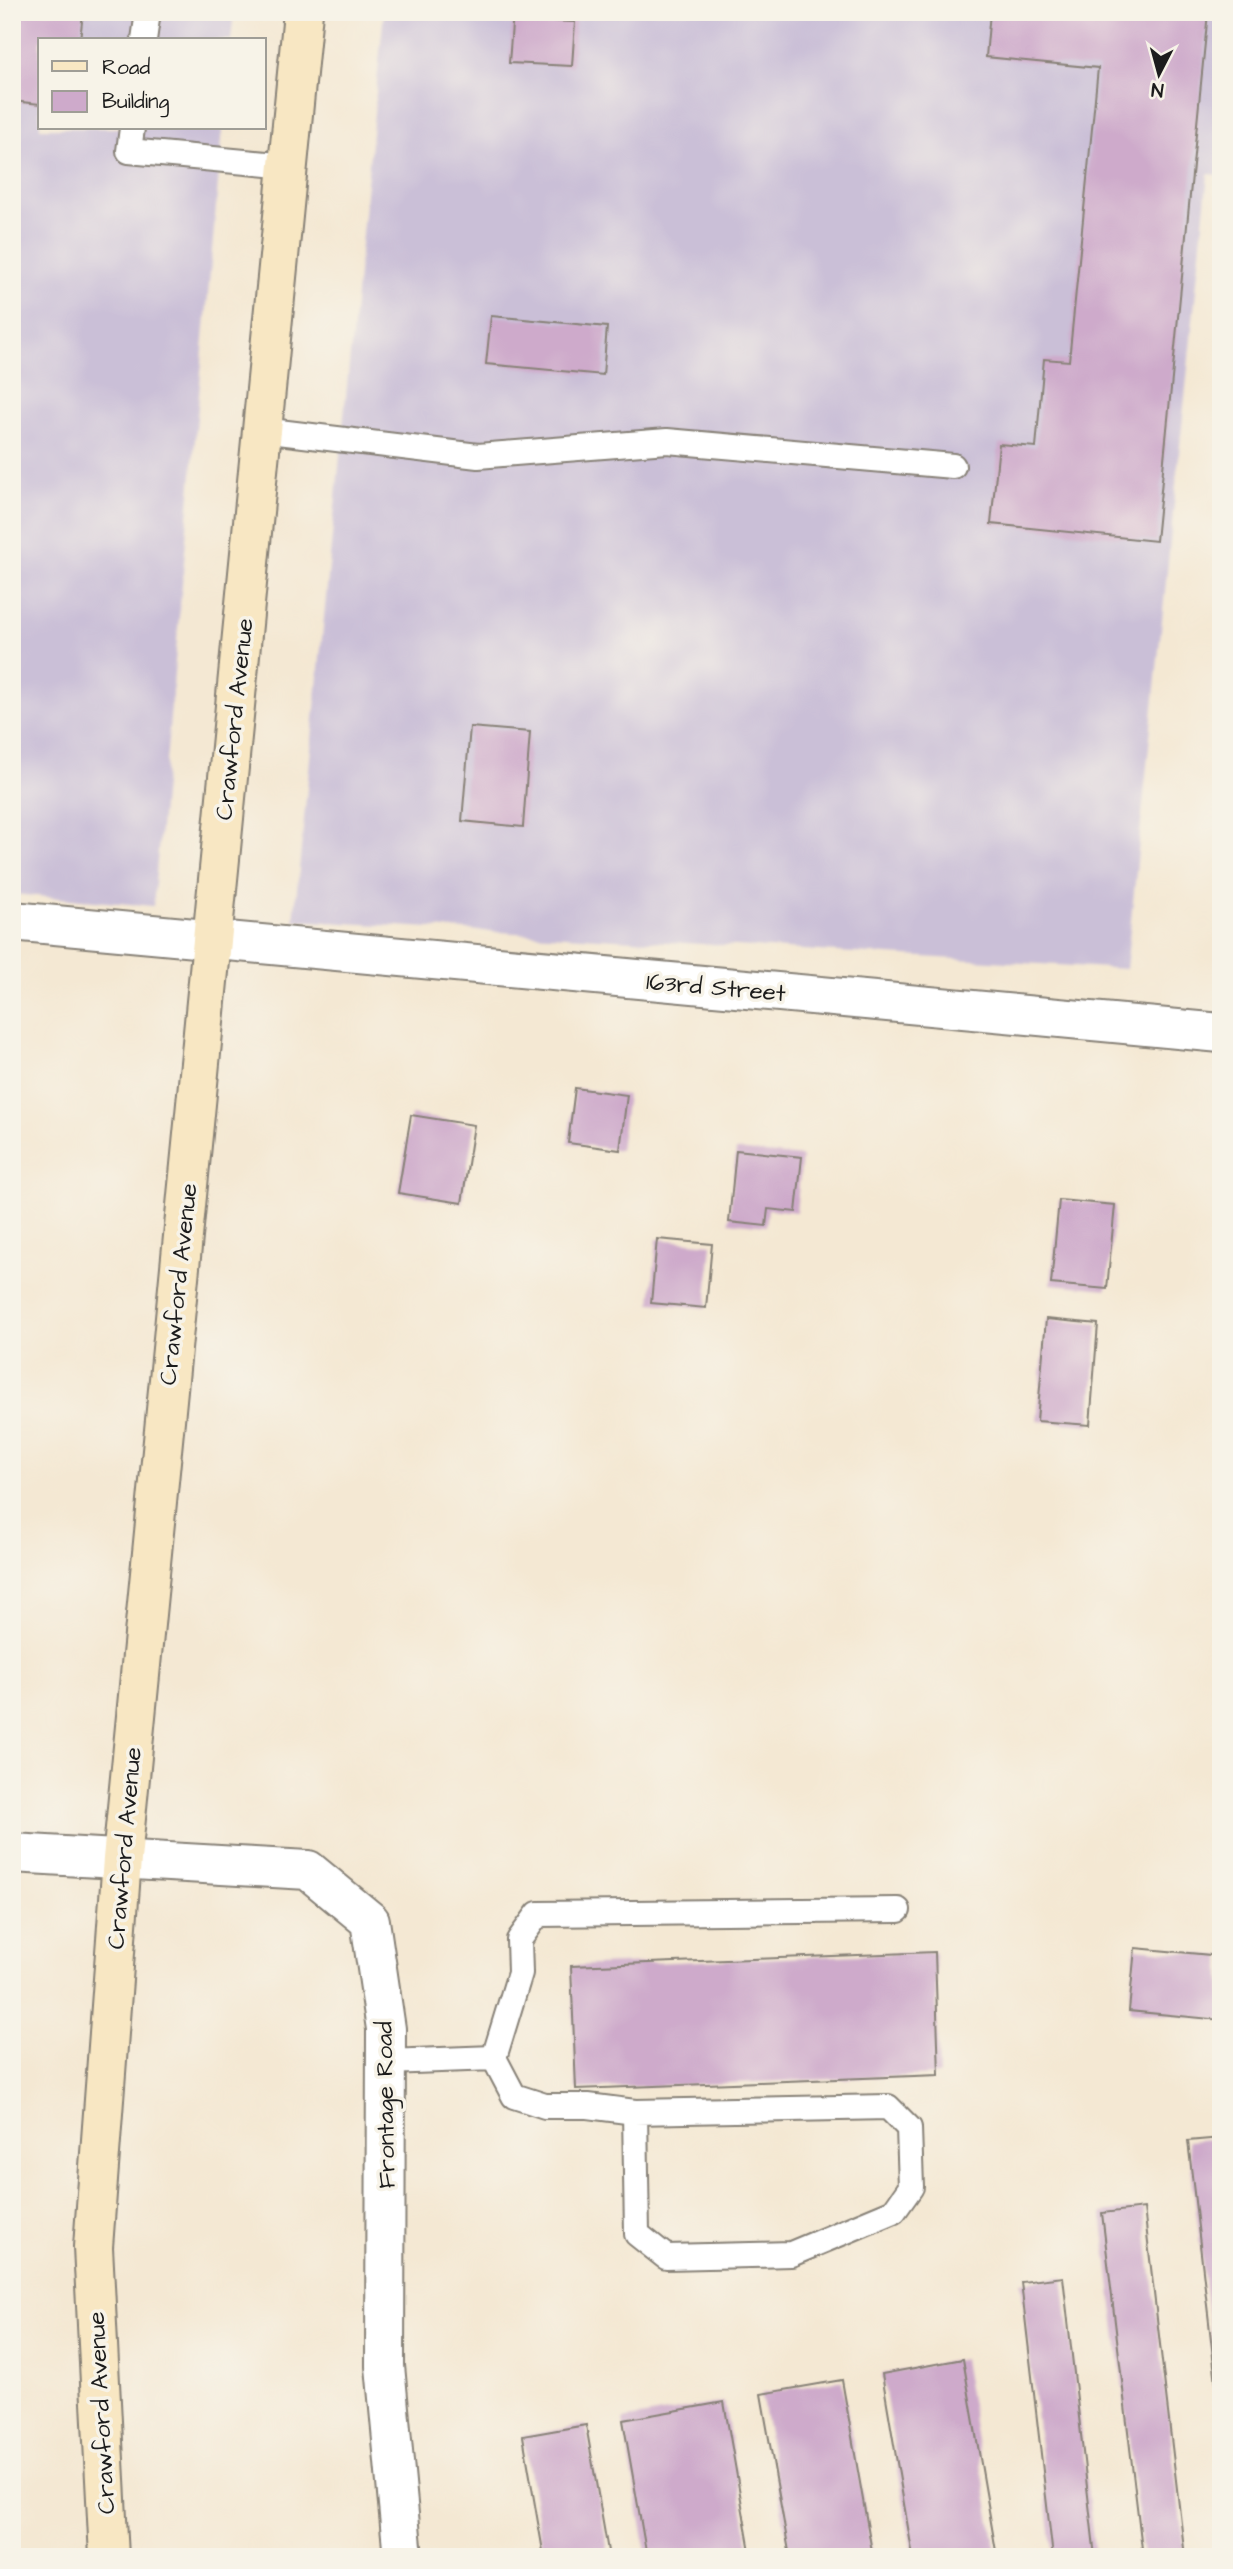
<svg xmlns="http://www.w3.org/2000/svg" width="1233" height="2569" font-family="'Architects Daughter',sans-serif">
<style>
.industrial{fill:#cabfd7}
.building{fill:#ceaacb}
.lines{fill:none;stroke-linecap:round;stroke-linejoin:round}
.service-casing{stroke:#888278;stroke-width:28}
.minor-casing{stroke:#888278;stroke-width:42}
.secondary-casing{stroke:#888278;stroke-width:42}
.service{stroke:#fff;stroke-width:24}
.minor{stroke:#fff;stroke-width:38}
.secondary{stroke:#f8e7c3;stroke-width:38}
.labels{text-anchor:middle;stroke-width:7;stroke-linejoin:round;paint-order:stroke}
.street-label{font-size:24px;fill:#1c1c1c;stroke:#f7f3e8}
</style>
<rect width="100%" height="100%" fill="#f7f3e8"/>
<filter id="ink" filterUnits="userSpaceOnUse"><feTurbulence type="fractalNoise" baseFrequency=".0143" numOctaves="2"/><feDisplacementMap in="SourceGraphic" scale="14" xChannelSelector="R" yChannelSelector="G"/><feConvolveMatrix kernelMatrix="1 2 1 2 8 2 1 2 1" color-interpolation-filters="sRGB"/></filter>
<filter id="wash" filterUnits="userSpaceOnUse"><feTurbulence type="fractalNoise" baseFrequency=".00686" numOctaves="4" result="noise"/><feDisplacementMap in="SourceGraphic" scale="28" xChannelSelector="R" yChannelSelector="G"/><feGaussianBlur stdDeviation="1.57" result="paint"/><feColorMatrix in="noise" values="0 0 0 0 0 0 0 0 0 0 0 0 0 0 0 0 0 1.4 0 .05"/><feComposite in="paint" operator="in"/></filter>
<g filter="url(#wash)">
<rect width="100%" height="100%" fill="#f4e8d3"/>
<!-- industrial -->
<g class="industrial">
<path d="M 12,12 L 234,12 L 231,40 L 40,40 L 40,128 L 223,128 L 153,906 L 12,894 Z"/>
<path d="M 384,12 L 1221,12 L 1221,175 L 1208,174 L 1126,969 L 294,920 Z"/>
</g>
<g id="blocks">
<!-- building -->
<g class="building">
<path d="M 12,12 L 83,12 L 80,40 L 40,40 L 40,104 L 12,101 Z"/>
<path d="M 513,12 L 552,12 L 551,21 L 575,22 L 572,66 L 509,63 Z"/>
<path d="M 990,12 L 1208,12 L 1156,541 L 991,524 L 999,444 L 1036,447 L 1044,359 L 1069,361 L 1098,68 L 986,57 Z"/>
<path d="M 491,316 L 607,327 L 603,375 L 486,364 Z"/>
<path d="M 470,727 L 530,732 L 523,827 L 462,821 Z"/>
<path d="M 575,1088 L 627,1095 L 620,1150 L 568,1143 Z"/>
<path d="M 411,1115 L 474,1125 L 462,1203 L 398,1193 Z"/>
<path d="M 736,1150 L 802,1157 L 796,1212 L 768,1209 L 766,1226 L 729,1222 Z"/>
<path d="M 1059,1200 L 1115,1205 L 1107,1289 L 1051,1284 Z"/>
<path d="M 657,1239 L 712,1244 L 706,1308 L 651,1303 Z"/>
<path d="M 1046,1319 L 1098,1324 L 1090,1425 L 1037,1421 Z"/>
<path d="M 1135,1948 L 1221,1956 L 1221,2020 L 1129,2011 Z"/>
<path d="M 935,1952 L 939,2075 L 576,2089 L 571,1966 Z"/>
<path d="M 1221,2138 L 1221,2409 L 1219,2409 L 1188,2141 Z"/>
<path d="M 1144,2208 L 1185,2557 L 1143,2557 L 1102,2213 Z"/>
<path d="M 1063,2277 L 1095,2557 L 1053,2557 L 1021,2282 Z"/>
<path d="M 963,2359 L 997,2557 L 913,2557 L 882,2374 Z"/>
<path d="M 842,2380 L 873,2557 L 790,2557 L 761,2394 Z"/>
<path d="M 724,2402 L 751,2557 L 647,2557 L 623,2420 Z"/>
<path d="M 586,2425 L 609,2557 L 544,2557 L 523,2436 Z"/>
</g>
</g>
</g>
<g filter="url(#ink)">
<use href="#blocks" fill-opacity="0" stroke="#888278" stroke-width="2"/>
<g class="lines">
<defs>
<g id="service">
<path d="M 144,40 L 148,12"/>
<path d="M 132,128 L 129,151 L 288,166"/>
<path d="M 262,430 L 478,456 L 667,441 L 953,466"/>
<path d="M 494,2058 L 520,1973 L 519,1940 L 538,1914 L 898,1910"/>
<path d="M 387,2062 L 494,2058 L 514,2096 L 545,2106 L 588,2106 L 635,2112 L 888,2107 L 909,2128 L 911,2187 L 894,2211 L 791,2254 L 666,2257 L 637,2234 L 635,2112"/>
</g>
<g id="minor">
<path d="M 12,921 L 1221,1033"/>
<path d="M 12,1853 L 308,1870 L 370,1921 L 386,2029 L 385,2366 L 403,2557"/>
</g>
<path id="secondary" d="M 109,2557 L 93,2247 L 122,1859 L 303,12"/>
</defs>
<!-- service casing -->
<use href="#service" class="service-casing"/>
<!-- minor casing -->
<use href="#minor" class="minor-casing"/>
<!-- secondary casing -->
<use href="#secondary" class="secondary-casing"/>
<!-- service -->
<use href="#service" class="service"/>
<!-- minor -->
<use href="#minor" class="minor"/>
<!-- secondary -->
<use href="#secondary" class="secondary"/>
</g>
</g>
<g class="labels">
<!-- street labels -->
<g class="street-label">
<text transform="translate(234 719) rotate(-84)" y="8">Crawford Avenue</text>
<text transform="translate(716 987) rotate(5)" y="8">163rd Street</text>
<text transform="translate(178 1284) rotate(-84)" y="8">Crawford Avenue</text>
<text transform="translate(124 1848) rotate(-85)" y="8">Crawford Avenue</text>
<text transform="translate(385 2105) rotate(-91)" y="8">Frontage Road</text>
<text transform="translate(101 2413) rotate(-93)" y="8">Crawford Avenue</text>
</g>
</g>
<!-- margin -->
<rect width="1233" height="2569" fill="none" stroke="#f7f3e8" stroke-width="42"/>
<!-- legend -->
<rect x="38" y="38" width="228" height="91" fill="#f7f3e8" stroke="#9f9d96" stroke-width="2"/>
<rect x="52" y="61" width="35" height="10" fill="#f8e7c3" stroke="#9f9d96" stroke-width="2"/>
<text x="102" y="74" font-size="21" fill="#1c1c1c">Road</text>
<rect x="52" y="91" width="35" height="21" fill="#ceaacb" stroke="#9f9d96" stroke-width="2"/>
<text x="102" y="108" font-size="21" fill="#1c1c1c">Building</text>
<!-- north arrow -->
<g transform="translate(1159 74) rotate(186)" stroke="#f7f3e8" stroke-width="5" paint-order="stroke">
<path d="M0-5L12 26L0 18L-12 26Z" fill="#1c1c1c"/>
<text y="-10" font-size="19" font-weight="bold" text-anchor="middle" fill="#1c1c1c">N</text>
</g>
</svg>
